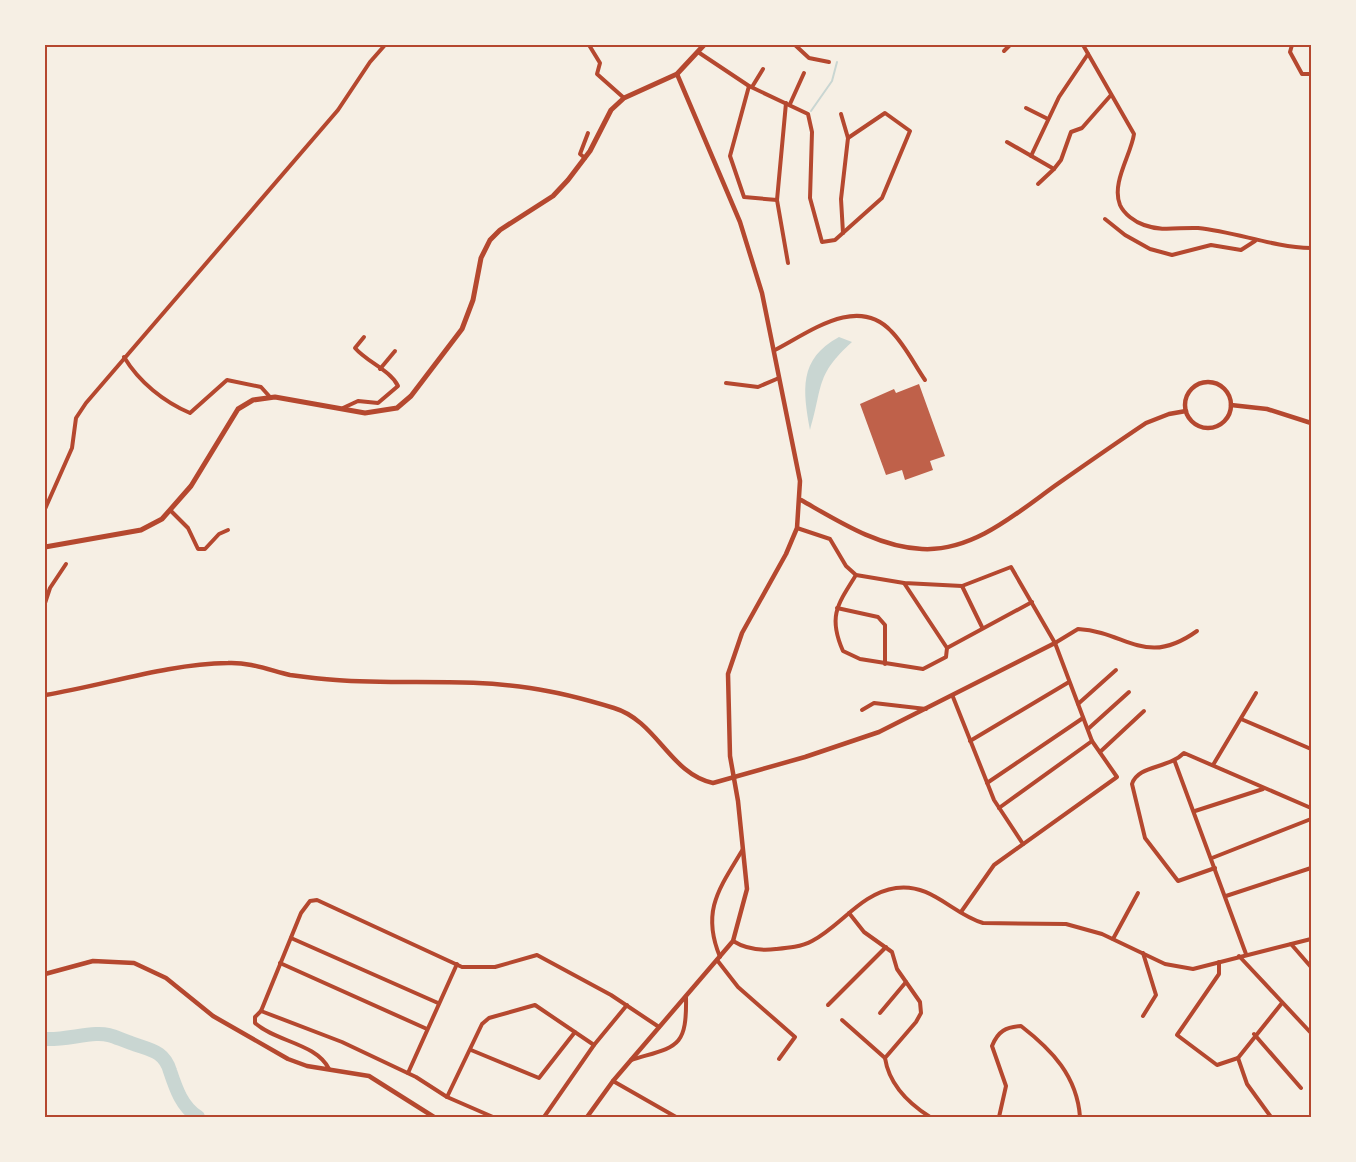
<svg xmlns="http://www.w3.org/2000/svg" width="1356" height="1162" font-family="'Nunito Sans',sans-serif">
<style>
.water{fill:#c9d6d2}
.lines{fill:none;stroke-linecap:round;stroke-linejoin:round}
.stream{stroke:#c9d6d2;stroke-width:2}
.river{stroke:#c9d6d2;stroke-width:14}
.building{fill:#bf614a}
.minor{stroke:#b5482f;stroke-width:4}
.tertiary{stroke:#b5482f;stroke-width:4.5}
.secondary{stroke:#b5482f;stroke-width:5}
.neatline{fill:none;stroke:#b5482f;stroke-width:2}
</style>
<rect width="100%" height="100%" fill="#f6efe4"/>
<!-- water -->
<path class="water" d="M 839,337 L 852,342 C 815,375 823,387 810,430 C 803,391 798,359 839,337 Z"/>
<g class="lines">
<!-- stream -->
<path class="stream" d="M 811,111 L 832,81 L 837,62"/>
<!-- river -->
<path class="river" d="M 45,1039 C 62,1040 79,1035 96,1034 C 110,1033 118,1039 131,1043 C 149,1050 164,1050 170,1071 C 176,1089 182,1107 198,1117"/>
</g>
<!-- building -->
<path class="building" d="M 919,384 L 945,456 L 930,461 L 933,470 L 905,480 L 902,470 L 886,475 L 860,404 L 894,389 L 896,393 Z"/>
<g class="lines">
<!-- minor -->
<g class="minor">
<path d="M 589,45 L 600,63 L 597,74 L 624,98"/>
<path d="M 795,45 L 809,58 L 829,62"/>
<path d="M 1083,45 L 1134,134 C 1131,155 1111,183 1120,205 C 1124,214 1135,222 1144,225 C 1163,232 1179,227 1198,228 C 1237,232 1272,247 1311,248"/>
<path d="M 1292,45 L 1290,52 L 1302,74 L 1311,74"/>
<path d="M 1004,51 L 1010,45"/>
<path d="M 698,52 L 749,86 L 808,114 L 812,132 L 810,198 L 822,242 L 835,240 L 882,198 L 910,131 L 885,113 L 848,138"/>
<path d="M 749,86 L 730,156 L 744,197 L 777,200"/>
<path d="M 752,87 L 763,69"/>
<path d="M 786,103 L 777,200 L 788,263"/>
<path d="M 790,104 L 804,73"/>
<path d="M 1026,108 L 1048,119"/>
<path d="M 841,114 L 848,138 L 841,199 L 843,233"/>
<path d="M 1007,142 L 1054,169 L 1061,160 L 1071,132 L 1082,128 L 1111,95"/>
<path d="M 1031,156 L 1059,97 L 1088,54"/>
<path d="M 585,158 L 580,154 L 588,133"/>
<path d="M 1038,184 L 1054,169"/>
<path d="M 1105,219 L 1125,235 L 1150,249 L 1172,255 L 1211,245 L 1241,250 L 1255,241"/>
<path d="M 775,350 C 810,332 857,295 891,331 C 905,345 914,364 925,380"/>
<path d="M 124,357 C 139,382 164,402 190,413 L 227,380 L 261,387 L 270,397"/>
<path d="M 380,369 L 395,351"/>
<path d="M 726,383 L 758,387 L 779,378"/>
<path d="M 343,408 L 358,401 L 378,403 L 398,386 C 390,370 367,362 355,348 L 364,337"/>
<path d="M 45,509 L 72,448 L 76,418 L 86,403 L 338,110 L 370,62 L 385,45"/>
<path d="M 171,511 L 188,528 L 198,549 L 205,549 L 219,534 L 228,530"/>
<path d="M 797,528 L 830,539 L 846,566 L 856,575 L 904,583 L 962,586 L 1011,567 L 1055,643 L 1092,741 L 1117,777 L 994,865 L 961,912"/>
<path d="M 856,575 C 837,605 828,617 843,651 L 860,659 L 923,669 L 946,657 L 947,648 L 904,583"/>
<path d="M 962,586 L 982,627"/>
<path d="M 45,603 L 50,588 L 66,564"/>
<path d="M 837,608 L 878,617 L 885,625 L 885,664"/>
<path d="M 1055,643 L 1078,629 C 1128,632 1145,668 1197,631"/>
<path d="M 947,648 L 1032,602"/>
<path d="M 953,697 L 994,800 L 1023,844"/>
<path d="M 1078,704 L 1116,670"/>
<path d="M 862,710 L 874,703 L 926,709"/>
<path d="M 1241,719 L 1311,749"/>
<path d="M 1088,729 L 1129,692"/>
<path d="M 970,741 L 1069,682"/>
<path d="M 1100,752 L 1144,711"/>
<path d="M 1175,762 L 1246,954"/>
<path d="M 1213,765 L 1256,693"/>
<path d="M 987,783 L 1083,718"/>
<path d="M 999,808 L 1092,741"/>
<path d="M 1195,811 L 1263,789"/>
<path d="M 1212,858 L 1311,819"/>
<path d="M 1215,868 L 1178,881 L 1145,838 L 1132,784 C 1138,765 1168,769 1184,753 L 1311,808"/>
<path d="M 1226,896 L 1311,868"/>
<path d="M 849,913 L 864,932 L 892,952 L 897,969 L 920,1002 L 921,1013 L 916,1022 L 885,1058 C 889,1084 908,1103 930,1117"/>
<path d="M 291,938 L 438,1003"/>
<path d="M 1113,939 L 1138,893"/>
<path d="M 733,941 C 746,949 761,951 776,949 C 788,948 801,947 812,941 C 841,926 861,893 896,888 C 932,883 952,914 983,923 L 1066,924 L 1102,934 L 1165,964 L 1193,969 L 1311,939"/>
<path d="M 1291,944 L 1311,967"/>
<path d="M 1239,956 L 1311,1033"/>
<path d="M 720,957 C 701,911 719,889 743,849"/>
<path d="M 717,960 L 738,987 L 795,1037 L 779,1059"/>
<path d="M 1219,962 L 1219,974 L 1177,1035 L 1217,1065 L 1238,1058 L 1282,1003"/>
<path d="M 280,963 L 427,1029"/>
<path d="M 828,1005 L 886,947"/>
<path d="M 261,1011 L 342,1042 L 416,1077 L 447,1097 L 493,1117"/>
<path d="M 880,1013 L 906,982"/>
<path d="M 1143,1016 L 1156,995 L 1143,953"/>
<path d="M 842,1020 L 885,1058"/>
<path d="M 1254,1034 L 1301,1088"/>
<path d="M 471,1050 L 539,1078 L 575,1032"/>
<path d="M 1238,1058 L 1247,1084 L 1271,1117"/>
<path d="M 631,1060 C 676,1046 687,1050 686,997"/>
<path d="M 329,1069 C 316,1043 276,1042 255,1023 L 255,1017 L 261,1011 L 301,913 L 310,901 L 317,900 L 462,967 L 495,967 L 537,955 L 611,995 L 659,1027"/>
<path d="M 408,1073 L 457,964"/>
<path d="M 613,1081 L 676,1117"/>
<path d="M 447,1097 L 482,1024 L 489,1018 L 535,1005 L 594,1045"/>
<path d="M 544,1117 L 594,1045 L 627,1005"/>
<path d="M 999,1117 L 1006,1086 L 992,1046 C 998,1031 1006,1027 1021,1026 C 1052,1050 1077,1076 1080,1117"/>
</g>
<!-- tertiary -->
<g class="tertiary">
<circle cx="1208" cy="405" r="23"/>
<path d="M 1231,405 L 1267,409 L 1311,423"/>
<path d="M 801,500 C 838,521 878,547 922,549 C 973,552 1017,513 1056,485 C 1086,464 1116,443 1146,423 L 1169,414 L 1186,411"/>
<path d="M 45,695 C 106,685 166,664 228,663 C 250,662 269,670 290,675 C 305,677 321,679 336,680 C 400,685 466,678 530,688 C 558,692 588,700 614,708 C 657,721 670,774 713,783 L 805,757 L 879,732 L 1055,643"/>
<path d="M 45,974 L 93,961 L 134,963 L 166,978 L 213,1016 L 288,1059 L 307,1066 L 369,1076 L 434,1117"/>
<path d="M 587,1117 L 613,1081 L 733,941 L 747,889 L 738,801 L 730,756 L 728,674 L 742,633 L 786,554 L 797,528 L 800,481 L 762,293 L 740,222 L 677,74"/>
</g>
<!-- secondary -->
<path class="secondary" d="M 45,547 L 141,530 L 162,519 L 191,486 L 238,409 L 253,400 L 275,397 L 365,413 L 397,408 L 411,396 L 462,329 L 473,300 L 481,258 L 490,240 L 500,230 L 553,196 L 568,180 L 590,151 L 611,110 L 624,98 L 677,74 L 704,45"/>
</g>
<!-- border -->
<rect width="1356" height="1162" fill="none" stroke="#f6efe4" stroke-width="93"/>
<rect x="46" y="46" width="1264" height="1070" class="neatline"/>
</svg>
